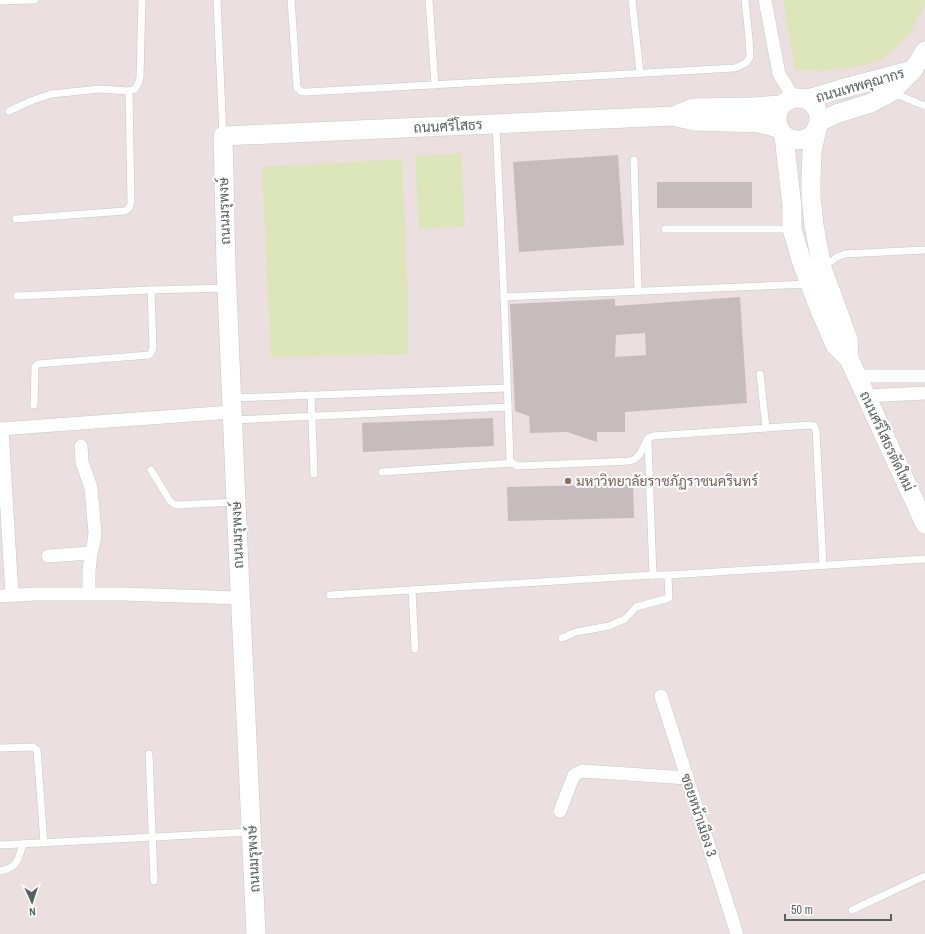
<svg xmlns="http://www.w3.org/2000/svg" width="925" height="934" font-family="'Archivo Narrow',Sarabun,sans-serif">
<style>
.green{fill:#dce6ba}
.building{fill:#c7bcbd;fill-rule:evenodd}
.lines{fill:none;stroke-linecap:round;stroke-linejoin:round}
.lane-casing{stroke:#c1c9c8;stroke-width:8}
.street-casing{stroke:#c1c9c8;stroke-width:14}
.secondary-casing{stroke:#c1cbca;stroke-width:20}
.lane{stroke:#fff;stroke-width:7}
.street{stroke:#fff;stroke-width:13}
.secondary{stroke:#fff;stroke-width:19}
.education-dot{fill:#8d6e63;stroke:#fff;stroke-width:1.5}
.labels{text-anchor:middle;stroke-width:4;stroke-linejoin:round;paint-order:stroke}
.street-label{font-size:14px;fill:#58615f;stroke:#fff}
.education-label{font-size:14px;fill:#785e54;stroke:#fff;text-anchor:start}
</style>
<rect width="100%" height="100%" fill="#ecdfdf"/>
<!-- green -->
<g class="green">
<path d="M 783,0 L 925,0 L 925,4 L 909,35 L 884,58 L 866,65 L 821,71 L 795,70 Z"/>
<path d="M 461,153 L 465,226 L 419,229 L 415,156 Z"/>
<path d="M 402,159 L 408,298 L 408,354 L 271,357 L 262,167 Z"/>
</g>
<!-- building -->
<g class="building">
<path d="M 618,155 L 624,245 L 519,252 L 513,162 Z"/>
<rect x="657" y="182" width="95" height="26"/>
<path d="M 740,297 L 747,403 L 625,412 L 625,432 L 597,432 L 597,442 L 567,432 L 530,433 L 529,416 L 515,411 L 510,304 L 615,299 L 615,306 ZM 645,333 L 646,355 L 615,357 L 616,335 Z"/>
<path d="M 493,418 L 494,446 L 363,452 L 362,423 Z"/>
<path d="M 633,484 L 634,518 L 508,521 L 507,487 Z"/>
</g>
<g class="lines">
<defs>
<g id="lane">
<path d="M 217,0 L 223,136"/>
<path d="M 291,0 L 297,88 L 302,92 L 307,92 L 735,68 L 742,65 L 747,62 L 750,57 L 749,38 L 745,0"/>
<path d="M 429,0 L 435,85"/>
<path d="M 632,0 L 640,73"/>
<path d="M 0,1 L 35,0"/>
<path d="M 893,93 L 925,106"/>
<path d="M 9,111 L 31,101 L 51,94 L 100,89 L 129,91 L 135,89 L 139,82 L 140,77 L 142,0"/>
<path d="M 496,124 L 504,297 L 510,460 L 512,463 L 518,466 L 630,461 L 635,459 L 640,454 L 648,438 L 653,436 L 810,425 L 814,426 L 816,430 L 823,565"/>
<path d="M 634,160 L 638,291"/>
<path d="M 16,219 L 125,211 L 129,208 L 131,203 L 129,91"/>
<path d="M 665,229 L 792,229"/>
<path d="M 823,267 L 837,257 L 845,254 L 923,250"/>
<path d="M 17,296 L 151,290"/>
<path d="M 504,297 L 809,284"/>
<path d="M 760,374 L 766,428"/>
<path d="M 311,395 L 314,474"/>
<path d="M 232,398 L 507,388"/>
<path d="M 34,405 L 35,367 L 38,364 L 149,355 L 151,353 L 153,348 L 151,290 L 227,288"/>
<path d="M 234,420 L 508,407"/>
<path d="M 648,441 L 653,575"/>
<path d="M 151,470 L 170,501 L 174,504 L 178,505 L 236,502"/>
<path d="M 382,472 L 512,463"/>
<path d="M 412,590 L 415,649"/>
<path d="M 330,595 L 653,575 L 668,575 L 925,559"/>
<path d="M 562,638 L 576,632 L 609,626 L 625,619 L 636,607 L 669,598 L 668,575"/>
<path d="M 0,748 L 33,747 L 37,750 L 44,843"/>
<path d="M 149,754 L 154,881"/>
<path d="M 0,845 L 251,832"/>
<path d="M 0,871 C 18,868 18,859 23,844"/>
<path d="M 852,910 L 925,876"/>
</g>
<g id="street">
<path d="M 765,0 L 779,74 L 794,98"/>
<path d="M 857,376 L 925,376"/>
<path d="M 866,396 L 925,393"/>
<path d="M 0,429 L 232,412"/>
<path d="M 2,429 L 12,595"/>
<path d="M 81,446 L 82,462 L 91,488 L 95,533 L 94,542 L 91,553 L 89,571 L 89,594"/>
<path d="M 48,556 L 91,553"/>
<path d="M 0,596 L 35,594 L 123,594 L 240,598"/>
<path d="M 661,696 L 737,934"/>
<path d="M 560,811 L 574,775 L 582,771 L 688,778"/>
</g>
<g id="secondary">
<circle cx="798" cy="119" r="21"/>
<path d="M 807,99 L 841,89 L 913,70"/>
<path d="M 678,114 L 693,108 L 753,107 L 781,105"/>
<path d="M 819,122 L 836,114 L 871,103 L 891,92 L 913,70 L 925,51"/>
<path d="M 817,128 L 812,152 L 811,181 L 811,197 L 814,225 L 822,268 L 848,339 L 849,359 L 925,524"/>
<path d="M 784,136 L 792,207 L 792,229 L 802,263 L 819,308 L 835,345 L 849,359"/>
<path d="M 256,934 L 236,502 L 226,266 L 223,136 L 673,116 L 694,121 L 759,123 L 778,128"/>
</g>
</defs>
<!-- lane casing -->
<use href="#lane" class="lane-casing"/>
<!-- street casing -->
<use href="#street" class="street-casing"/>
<!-- secondary casing -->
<use href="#secondary" class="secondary-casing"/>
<!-- lane -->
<use href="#lane" class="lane"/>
<!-- street -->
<use href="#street" class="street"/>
<!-- secondary -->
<use href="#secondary" class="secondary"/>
</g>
<!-- markers -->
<circle class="education-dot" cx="568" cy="481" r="4"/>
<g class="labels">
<!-- street labels -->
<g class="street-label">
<text transform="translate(860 85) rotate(-16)" y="5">ถนนเทพคุณากร</text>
<text transform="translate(448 126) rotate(-3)" y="5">ถนนศรีโสธร</text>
<text transform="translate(224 211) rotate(-92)" y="5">ถนนมรุพงษ์</text>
<text transform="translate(887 441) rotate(65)" y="5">ถนนศรีโสธรตัดใหม่</text>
<text transform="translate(237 535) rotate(-92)" y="5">ถนนมรุพงษ์</text>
<text transform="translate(699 815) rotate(72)" y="5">ซอยหน้าเมือง 3</text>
<text transform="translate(253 859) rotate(-93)" y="5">ถนนมรุพงษ์</text>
</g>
<!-- education labels -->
<g class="education-label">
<text x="576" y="486">มหาวิทยาลัยราชภัฏราชนครินทร์</text>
</g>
</g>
<!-- north arrow -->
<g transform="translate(32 902) rotate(177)" stroke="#ffffff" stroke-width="3" paint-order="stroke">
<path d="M0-3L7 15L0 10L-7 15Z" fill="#58615f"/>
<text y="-6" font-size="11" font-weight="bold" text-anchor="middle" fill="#58615f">N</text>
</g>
<!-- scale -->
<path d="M785 914v6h106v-6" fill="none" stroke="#58615f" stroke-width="2"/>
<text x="791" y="914" font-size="12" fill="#58615f" stroke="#ffffff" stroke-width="3" paint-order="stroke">50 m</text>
</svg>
